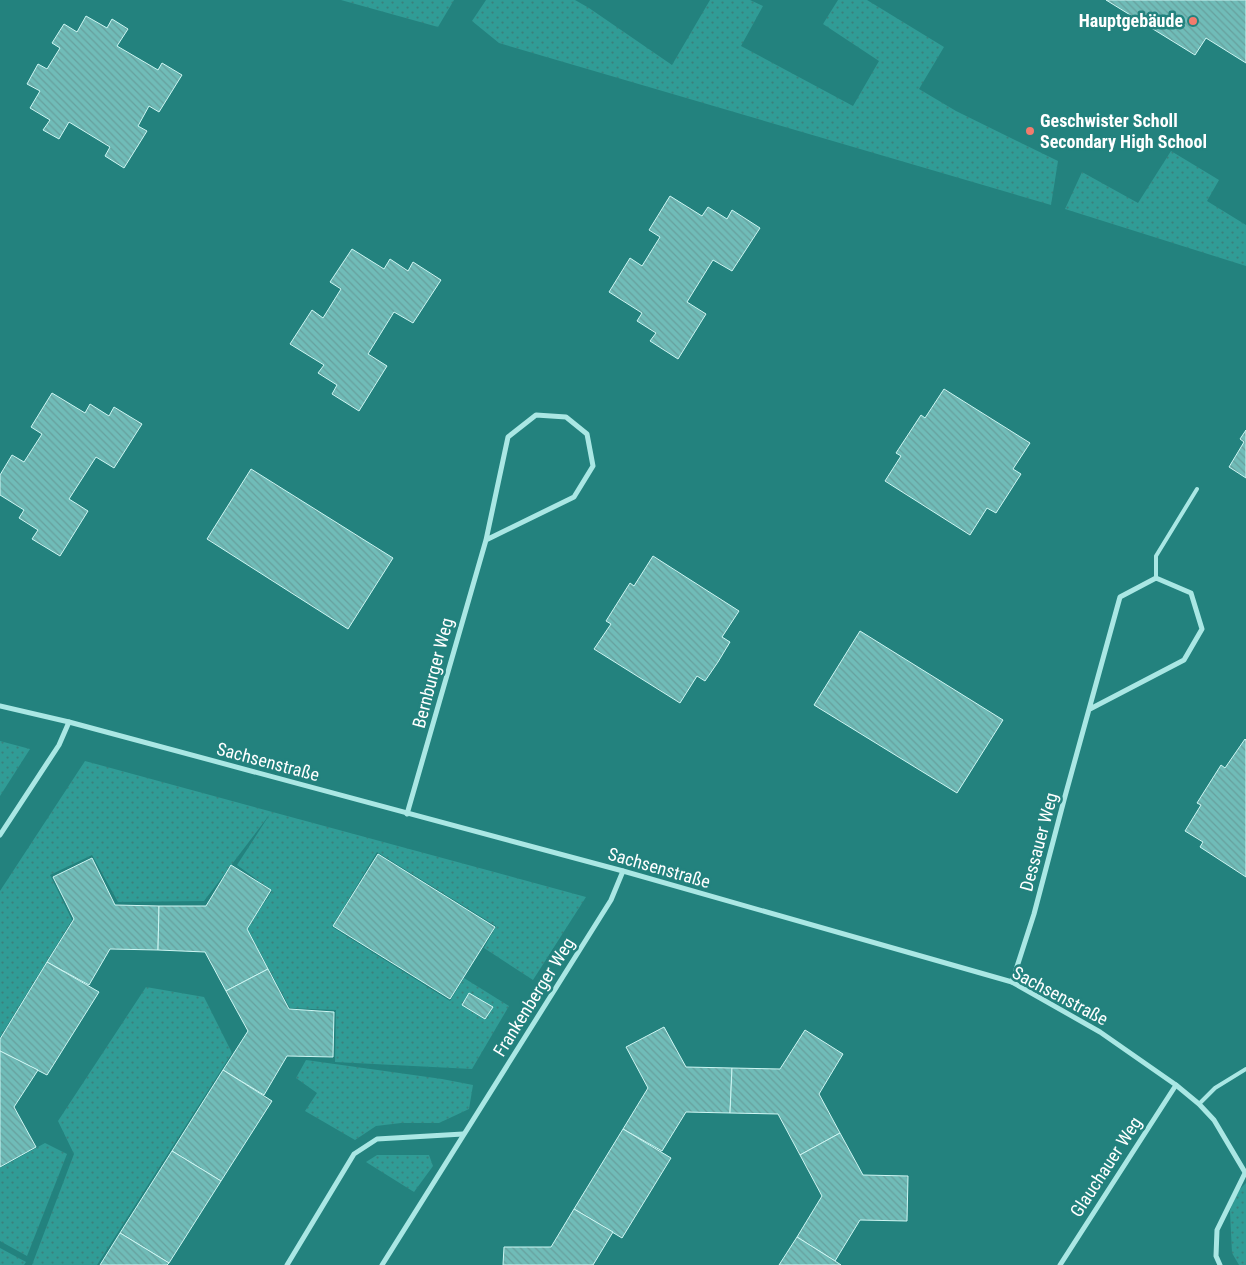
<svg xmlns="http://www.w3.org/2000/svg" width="1246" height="1265" font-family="'Roboto Condensed',sans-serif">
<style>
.grass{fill:url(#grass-dots)}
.building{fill:url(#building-back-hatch);stroke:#cef6f3}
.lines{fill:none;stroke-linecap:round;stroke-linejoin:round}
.lane{stroke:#aae7e4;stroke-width:4}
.street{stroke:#aae7e4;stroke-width:5}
.poi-dot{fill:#f37b6d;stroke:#23827e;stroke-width:2}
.labels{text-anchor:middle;stroke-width:5;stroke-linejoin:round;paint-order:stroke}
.poi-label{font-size:18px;font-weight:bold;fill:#fff;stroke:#23827e;text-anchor:end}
.street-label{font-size:18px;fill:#fff;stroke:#23827e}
</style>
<defs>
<pattern id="grass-dots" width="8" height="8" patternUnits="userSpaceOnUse" patternTransform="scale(1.25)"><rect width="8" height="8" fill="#309c96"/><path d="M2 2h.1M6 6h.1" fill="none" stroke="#3a807c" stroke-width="1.8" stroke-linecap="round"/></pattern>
<pattern id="building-back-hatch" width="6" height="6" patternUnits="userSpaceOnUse" patternTransform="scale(1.25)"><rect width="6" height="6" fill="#70bcb8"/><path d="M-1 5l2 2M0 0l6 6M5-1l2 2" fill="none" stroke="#67a09d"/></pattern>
</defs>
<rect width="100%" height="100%" fill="#23827e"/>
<!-- grass -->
<g class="grass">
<path d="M 341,0 L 454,0 L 438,27 Z"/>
<path d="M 486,0 L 575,0 L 589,8 L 672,65 L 710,0 L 750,0 L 763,6 L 741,46 L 853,106 L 879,61 L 823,24 L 838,0 L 867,0 L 944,47 L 919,89 L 956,111 L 1058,161 L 1051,205 L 499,43 L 472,21 Z"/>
<path d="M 1171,151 L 1219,180 L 1207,201 L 1246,225 L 1246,266 L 1065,209 L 1082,172 L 1138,203 Z"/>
<path d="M 0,741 L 30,749 L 0,796 Z"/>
<path d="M 85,761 L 586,897 L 533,980 L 484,948 L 496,926 L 377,852 L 332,927 L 450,1001 L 464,978 L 509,1006 L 472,1069 L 335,1062 L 336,1010 L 290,1008 L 247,929 L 272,891 L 237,865 L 270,814 L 204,901 L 118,902 L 92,855 L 50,875 L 72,920 L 0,1037 L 0,891 Z"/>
<path d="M 146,987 L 204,997 L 232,1053 L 97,1265 L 32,1265 L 74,1154 L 58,1121 Z"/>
<path d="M 306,1060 L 442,1079 L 473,1085 L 469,1109 L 439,1123 L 401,1123 L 376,1126 L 355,1140 L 305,1111 L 317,1093 L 296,1078 Z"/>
<path d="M 45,1143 L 67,1154 L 27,1256 L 0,1241 L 0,1168 Z"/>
<path d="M 377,1155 L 429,1155 L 433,1166 L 414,1192 L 366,1162 Z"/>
<path d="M 1246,1183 L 1246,1265 L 1239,1265 L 1232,1253 L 1230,1211 L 1236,1193 Z"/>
<path d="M 0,1248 L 26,1262 L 24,1265 L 0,1265 Z"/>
</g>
<!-- building -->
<g class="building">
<path d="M 1106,0 L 1246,0 L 1246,63 L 1206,38 L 1195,55 Z"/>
<path d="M 86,16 L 107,28 L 112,19 L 128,29 L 117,46 L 158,70 L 162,63 L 182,75 L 159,112 L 149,106 L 138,126 L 147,131 L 124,168 L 105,156 L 110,147 L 69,122 L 59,139 L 43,130 L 50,120 L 30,108 L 40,91 L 27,84 L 38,64 L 47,69 L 60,48 L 52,43 L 64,24 L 77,32 Z"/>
<path d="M 670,196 L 702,216 L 708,207 L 727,219 L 732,210 L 760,228 L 732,271 L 713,260 L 687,302 L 706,314 L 678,359 L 650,341 L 656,333 L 637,321 L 642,313 L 609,292 L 630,258 L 642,266 L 660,237 L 649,230 Z"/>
<path d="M 352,249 L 384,269 L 390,259 L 408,271 L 413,262 L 441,280 L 413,323 L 394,312 L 368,354 L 387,366 L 359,411 L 332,394 L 337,385 L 318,373 L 324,365 L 290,344 L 312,310 L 323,318 L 341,289 L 330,282 Z"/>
<path d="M 944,389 L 1030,443 L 1013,469 L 1021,474 L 996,513 L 987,508 L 970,535 L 885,481 L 901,456 L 896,453 L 921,415 L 925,418 Z"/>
<path d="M 52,393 L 85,413 L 90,404 L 109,416 L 114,407 L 142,424 L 114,468 L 96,457 L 69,499 L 88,511 L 60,556 L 32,539 L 38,530 L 19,518 L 24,510 L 0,495 L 0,475 L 12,455 L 24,462 L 42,434 L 31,427 Z"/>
<path d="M 1246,430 L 1246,478 L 1229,467 L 1244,442 L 1240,439 Z"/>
<path d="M 251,469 L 393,558 L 348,629 L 207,539 Z"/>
<path d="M 653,556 L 739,611 L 722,637 L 730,642 L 718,662 L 705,681 L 697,676 L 680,703 L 594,649 L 611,624 L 606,621 L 630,583 L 634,586 Z"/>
<path d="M 860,631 L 1003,720 L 957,793 L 814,705 Z"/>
<path d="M 1245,739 L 1246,740 L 1246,877 L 1200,847 L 1203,842 L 1185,831 L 1201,805 L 1197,803 L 1221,765 L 1225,768 Z"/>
<path d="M 378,854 L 495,927 L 450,999 L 333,926 Z"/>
<path d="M 92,858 L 115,905 L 159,906 L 158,950 L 110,949 L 89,985 L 47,962 L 74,919 L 53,877 Z"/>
<path d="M 231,865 L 271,890 L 247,929 L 268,969 L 226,991 L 205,952 L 158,950 L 159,906 L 206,906 Z"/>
<path d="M 47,962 L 99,992 L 47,1075 L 0,1051 L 0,1039 Z"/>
<path d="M 268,969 L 289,1009 L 334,1012 L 333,1057 L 287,1056 L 264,1095 L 223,1070 L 248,1031 L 226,991 Z"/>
<path d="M 469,993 L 493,1007 L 485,1019 L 462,1005 Z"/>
<path d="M 664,1027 L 686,1067 L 732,1068 L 730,1113 L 686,1112 L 662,1151 L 623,1129 L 648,1088 L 626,1047 Z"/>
<path d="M 805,1030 L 843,1054 L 819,1094 L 840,1133 L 800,1155 L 778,1114 L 730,1113 L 732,1068 L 780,1069 Z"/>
<path d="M 0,1051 L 38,1070 L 14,1107 L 36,1147 L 0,1167 Z"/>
<path d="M 223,1070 L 272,1101 L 221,1181 L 172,1151 Z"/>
<path d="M 623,1129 L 671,1158 L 622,1238 L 574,1209 Z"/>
<path d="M 840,1133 L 863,1175 L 908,1176 L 907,1221 L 860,1220 L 835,1261 L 797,1237 L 822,1196 L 800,1155 Z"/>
<path d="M 172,1151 L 221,1181 L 169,1263 L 120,1233 Z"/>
<path d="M 574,1209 L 613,1232 L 593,1265 L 503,1265 L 504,1247 L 551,1247 Z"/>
<path d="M 120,1233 L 169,1263 L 167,1265 L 100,1265 Z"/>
<path d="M 797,1237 L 835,1261 L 841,1265 L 779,1265 Z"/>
</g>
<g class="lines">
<!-- lane -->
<g class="lane">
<path d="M 1156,578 L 1156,556 L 1197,489"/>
<path d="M 1199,1104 L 1215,1088 L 1246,1069"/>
</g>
<!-- street -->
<g class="street">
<path d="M 0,706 L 69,722 L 623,871 L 1012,982 L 1100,1032 L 1176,1085 L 1199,1104 L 1214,1120 L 1246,1174"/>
<path d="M 407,814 L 486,540 L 508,437 L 536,415 L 566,417 L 587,434 L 593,466 L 574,497 L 486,540"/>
<path d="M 0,835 L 59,745 L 69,722"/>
<path d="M 1012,982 L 1034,914 L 1064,800 L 1120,597 L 1156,578 L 1191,593 L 1202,629 L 1184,660 L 1090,709"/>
<path d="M 287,1265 L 354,1154 L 377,1139 L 463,1134"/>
<path d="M 382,1265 L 611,900 L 623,871"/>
<path d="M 1060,1265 L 1176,1085"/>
<path d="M 1220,1265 L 1216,1256 L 1217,1230 L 1245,1173"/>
</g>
</g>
<!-- markers -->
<g class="poi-dot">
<circle cx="1193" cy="21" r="5"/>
<circle cx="1030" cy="131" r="5"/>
</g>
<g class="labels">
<!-- poi labels -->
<g class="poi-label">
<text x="1183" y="27">Hauptgebäude</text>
<text x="1040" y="127" text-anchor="start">Geschwister Scholl<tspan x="1040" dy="21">Secondary High School</tspan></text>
</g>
<!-- street labels -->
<g class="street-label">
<text transform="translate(433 673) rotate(-75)" y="6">Bernburger Weg</text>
<text transform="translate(268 762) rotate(15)" y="6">Sachsenstraße</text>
<text transform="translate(1039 842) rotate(-75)" y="6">Dessauer Weg</text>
<text transform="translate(659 868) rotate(16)" y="6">Sachsenstraße</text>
<text transform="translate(1060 996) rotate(28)" y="6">Sachsenstraße</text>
<text transform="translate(534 997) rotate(-58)" y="6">Frankenberger Weg</text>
<text transform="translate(1106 1167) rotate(-57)" y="6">Glauchauer Weg</text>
</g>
</g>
</svg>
